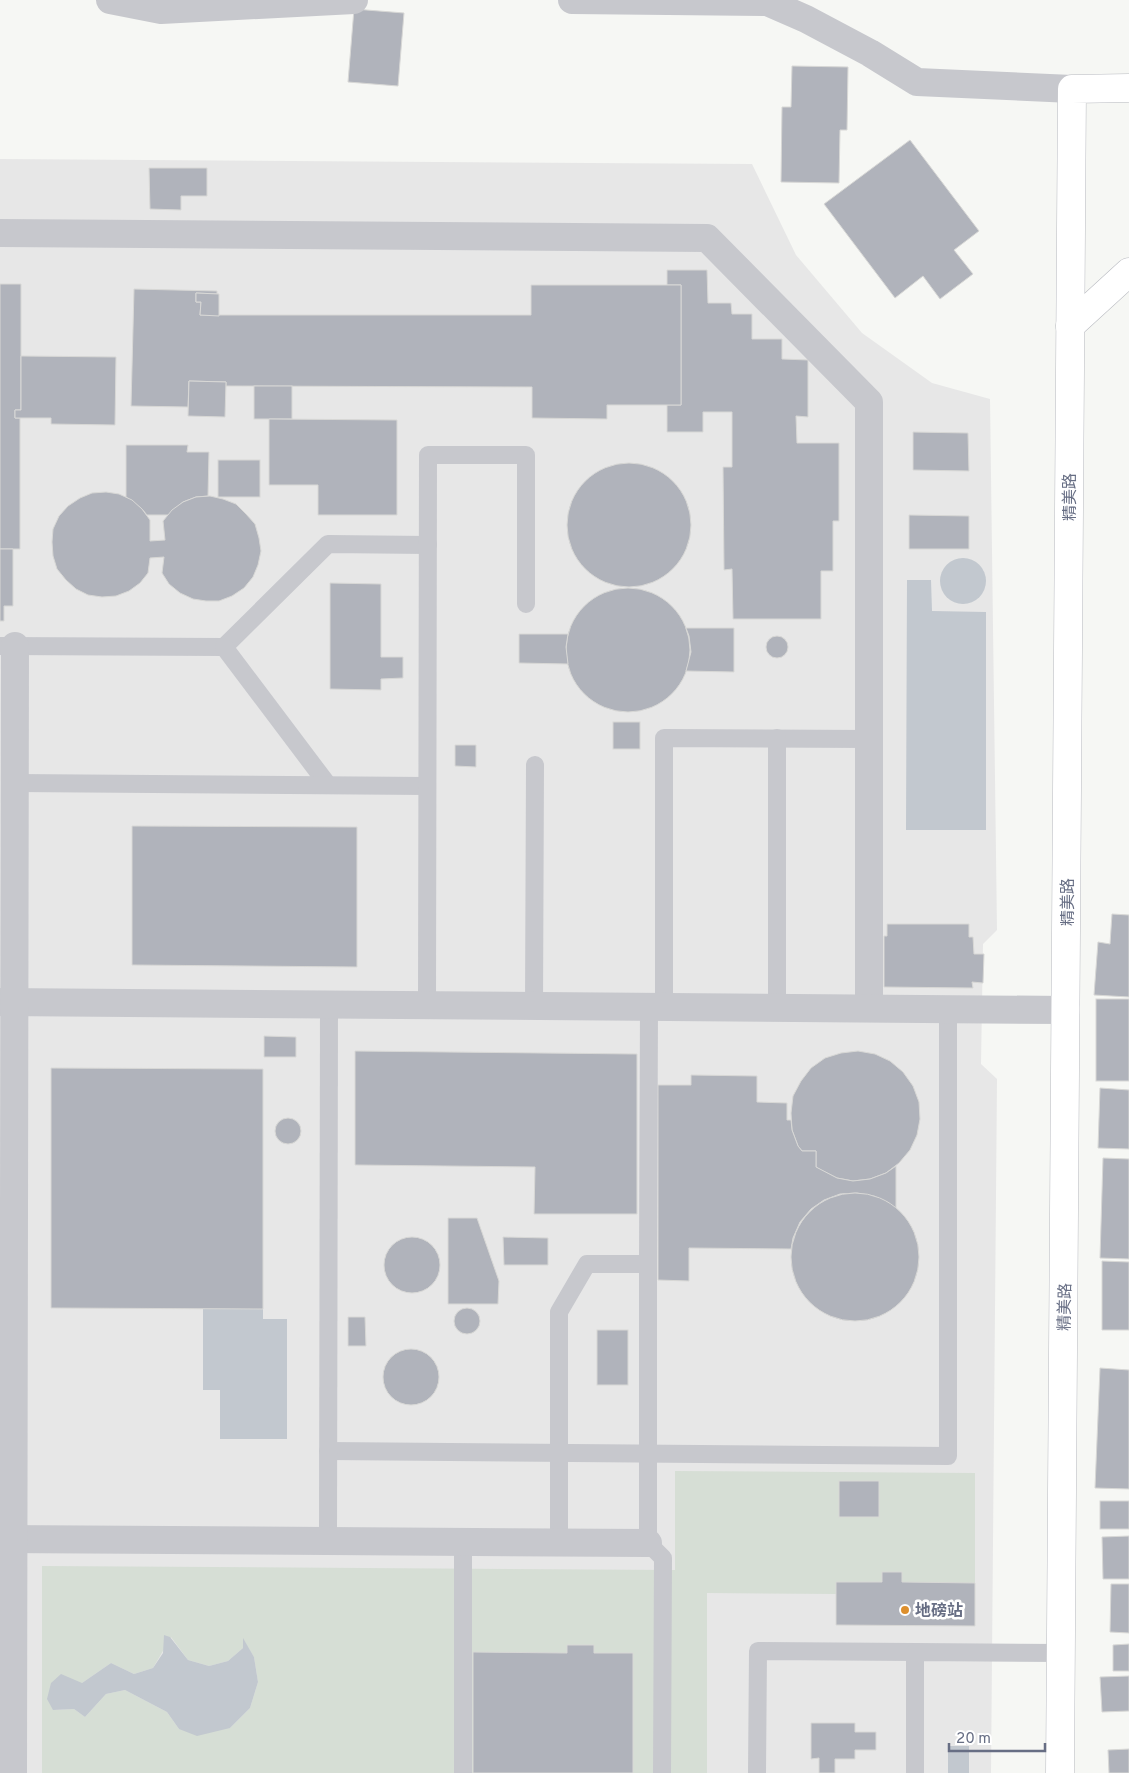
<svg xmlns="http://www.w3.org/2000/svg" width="1129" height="1773" font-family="Overpass,'Noto Sans TC',sans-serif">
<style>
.built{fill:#e7e7e7}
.green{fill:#d6ded5;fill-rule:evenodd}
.water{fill:#c2c8cf}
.building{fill:#b0b3bb;stroke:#d8d8d6}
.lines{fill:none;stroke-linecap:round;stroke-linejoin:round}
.secondary-casing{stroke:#b9bbc1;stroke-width:29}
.lane{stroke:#c7c8cd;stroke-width:18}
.street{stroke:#c7c8cd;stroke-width:28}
.secondary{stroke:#fff;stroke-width:28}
.poi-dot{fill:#dd8f2d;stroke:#fff;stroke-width:2}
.labels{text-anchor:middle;stroke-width:5;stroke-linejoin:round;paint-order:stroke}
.street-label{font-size:16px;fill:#676e84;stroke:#fff}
.poi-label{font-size:16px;font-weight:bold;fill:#676e84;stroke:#fff;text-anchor:start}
</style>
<rect width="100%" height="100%" fill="#f6f7f4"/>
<!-- built -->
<path class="built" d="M 0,159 L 752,164 L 796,255 L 862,333 L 932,383 L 990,399 L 997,930 L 983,944 L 981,1064 L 997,1079 L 991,1773 L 0,1773 Z"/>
<!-- green -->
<path class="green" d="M 675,1471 L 975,1473 L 975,1583 L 902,1582 L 882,1572 L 882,1582 L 836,1582 L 836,1594 L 707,1593 L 707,1773 L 633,1773 L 633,1653 L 594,1653 L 594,1645 L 568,1645 L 567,1653 L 473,1652 L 473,1773 L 42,1773 L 42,1566 L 675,1570 ZM 171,1637 L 188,1660 L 209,1666 L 228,1661 L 243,1648 L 243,1639 L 254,1657 L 258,1682 L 250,1708 L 230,1728 L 179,1729 L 167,1712 L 125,1690 L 106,1694 L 85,1717 L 74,1709 L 53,1710 L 82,1683 L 111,1663 L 134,1674 L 153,1668 Z"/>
<!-- water -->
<g class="water">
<circle cx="963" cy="581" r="23"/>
<path d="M 907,580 L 931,580 L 932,611 L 986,612 L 986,830 L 906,830 Z"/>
<path d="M 203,1309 L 263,1309 L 263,1319 L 287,1319 L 287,1439 L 220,1439 L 220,1390 L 203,1390 Z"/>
<path d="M 164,1635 L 170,1637 L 188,1660 L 209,1666 L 228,1661 L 243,1648 L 243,1638 L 254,1657 L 258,1682 L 250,1708 L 230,1728 L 197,1736 L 179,1729 L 167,1712 L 125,1690 L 106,1694 L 85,1717 L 74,1709 L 53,1710 L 47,1699 L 51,1683 L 61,1674 L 82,1683 L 111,1663 L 134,1674 L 153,1668 L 163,1653 Z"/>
<rect x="948" y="1746" width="21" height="27"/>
</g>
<!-- building -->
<g class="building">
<path d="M 354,9 L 404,13 L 398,86 L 348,82 Z"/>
<path d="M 792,66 L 848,67 L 847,130 L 840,130 L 839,183 L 781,182 L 782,107 L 791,107 Z"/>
<path d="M 910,140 L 979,231 L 954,250 L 973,274 L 940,299 L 923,276 L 895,298 L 824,204 Z"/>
<path d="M 149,168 L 207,168 L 207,196 L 181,196 L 181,210 L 150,209 Z"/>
<path d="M 667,270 L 707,270 L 708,303 L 731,303 L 732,314 L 752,314 L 752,339 L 782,339 L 782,359 L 808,360 L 808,417 L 796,416 L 797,443 L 839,443 L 839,521 L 833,521 L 833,571 L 821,571 L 821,619 L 733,619 L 732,569 L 724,570 L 723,467 L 732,467 L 732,412 L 703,412 L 703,432 L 667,432 L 667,405 L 681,405 L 681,285 L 667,285 Z"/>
<path d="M 0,284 L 21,284 L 21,410 L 15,410 L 15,418 L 20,418 L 20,549 L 0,549 Z"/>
<path d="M 531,285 L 681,285 L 681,405 L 607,405 L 607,419 L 532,418 L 532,387 L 226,386 L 226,382 L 189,381 L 188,407 L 131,406 L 134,289 L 217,291 L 217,294 L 196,293 L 196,302 L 201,302 L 200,315 L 531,315 Z"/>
<path d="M 196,293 L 219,294 L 219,316 L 200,315 L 201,302 L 196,302 Z"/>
<path d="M 21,356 L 116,357 L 115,425 L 51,424 L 51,418 L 15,418 L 15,410 L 21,410 Z"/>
<path d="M 189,381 L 226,382 L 225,417 L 188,416 Z"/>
<rect x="254" y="386" width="38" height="33"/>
<path d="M 269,419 L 397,420 L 397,515 L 318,515 L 318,485 L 269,485 Z"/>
<path d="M 913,432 L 968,433 L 969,471 L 913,470 Z"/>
<path d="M 126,445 L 188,445 L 187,452 L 209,452 L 208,496 L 196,497 L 183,502 L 168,515 L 147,515 L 142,509 L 126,497 Z"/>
<rect x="218" y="460" width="42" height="37"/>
<circle cx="629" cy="525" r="62"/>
<path d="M 106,492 L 119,494 L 132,500 L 142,509 L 150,520 L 150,541 L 165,540 L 163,521 L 172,510 L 183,502 L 196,497 L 210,496 L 223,499 L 236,504 L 246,514 L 255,524 L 259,538 L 261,551 L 258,565 L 253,577 L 244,588 L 232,596 L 219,601 L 206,601 L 193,599 L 180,593 L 169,584 L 162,573 L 164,557 L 150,558 L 148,573 L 140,583 L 129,591 L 116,596 L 102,597 L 88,595 L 76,589 L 66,580 L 57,569 L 53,556 L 52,542 L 53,529 L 59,516 L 68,506 L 80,498 L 92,493 Z"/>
<path d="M 909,515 L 969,516 L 969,549 L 909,549 Z"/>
<path d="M 0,549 L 13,549 L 13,606 L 4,606 L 4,621 L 0,621 Z"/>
<path d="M 330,583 L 381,584 L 381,657 L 403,657 L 403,678 L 381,679 L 381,690 L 330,689 Z"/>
<circle cx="628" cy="650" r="62"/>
<path d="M 686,628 L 734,628 L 734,672 L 686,671 L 691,652 L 689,636 Z"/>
<path d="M 519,634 L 568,634 L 566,647 L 568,664 L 519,663 Z"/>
<circle cx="777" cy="647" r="11"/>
<rect x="613" y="722" width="27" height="27"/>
<path d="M 455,745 L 476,745 L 476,767 L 455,766 Z"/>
<path d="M 132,826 L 357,827 L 357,967 L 132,965 Z"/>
<path d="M 1112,914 L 1129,915 L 1129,997 L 1094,995 L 1098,942 L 1110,944 Z"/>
<path d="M 887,924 L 969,924 L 969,937 L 973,937 L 974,954 L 984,954 L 983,983 L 972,982 L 973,988 L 884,987 L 884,936 L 887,936 Z"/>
<rect x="1096" y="999" width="33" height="82"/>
<path d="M 264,1036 L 296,1037 L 296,1057 L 264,1057 Z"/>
<path d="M 355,1051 L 637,1054 L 637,1214 L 534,1214 L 535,1167 L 355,1165 Z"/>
<path d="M 858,1051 L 875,1054 L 890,1061 L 903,1072 L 913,1086 L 919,1102 L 920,1119 L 917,1135 L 910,1150 L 899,1163 L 886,1173 L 870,1179 L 853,1181 L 837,1178 L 821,1170 L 816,1167 L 816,1151 L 802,1151 L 798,1146 L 792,1130 L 791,1113 L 793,1096 L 801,1081 L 811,1068 L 825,1058 L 841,1053 Z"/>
<path d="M 51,1068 L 263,1069 L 263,1309 L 51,1308 Z"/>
<path d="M 691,1075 L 757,1076 L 757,1102 L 787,1103 L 787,1120 L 791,1120 L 792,1130 L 798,1146 L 802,1151 L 816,1151 L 816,1167 L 837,1178 L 853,1181 L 870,1179 L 886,1173 L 896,1166 L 896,1209 L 889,1203 L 874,1196 L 857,1193 L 840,1194 L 824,1200 L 811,1209 L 800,1222 L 793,1238 L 791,1249 L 689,1248 L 689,1281 L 658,1280 L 658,1085 L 691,1085 Z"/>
<path d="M 1100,1088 L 1129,1090 L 1129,1149 L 1098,1148 Z"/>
<circle cx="288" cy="1131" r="13"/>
<path d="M 1103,1158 L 1129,1159 L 1129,1259 L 1100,1258 Z"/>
<circle cx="855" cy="1257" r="64"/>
<path d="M 448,1218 L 477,1218 L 499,1281 L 498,1304 L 448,1304 Z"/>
<path d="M 503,1237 L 548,1238 L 548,1265 L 504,1265 Z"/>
<circle cx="412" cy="1265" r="28"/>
<path d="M 1102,1261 L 1129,1262 L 1129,1330 L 1102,1330 Z"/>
<circle cx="467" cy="1321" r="13"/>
<path d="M 348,1317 L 365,1317 L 366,1346 L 348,1346 Z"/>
<rect x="597" y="1330" width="31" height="55"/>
<circle cx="411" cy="1377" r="28"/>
<path d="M 1100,1368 L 1129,1370 L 1129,1489 L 1095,1488 Z"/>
<rect x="839" y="1481" width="40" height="36"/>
<rect x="1100" y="1501" width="29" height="28"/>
<path d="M 1129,1536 L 1129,1579 L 1103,1579 L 1102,1537 Z"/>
<path d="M 882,1572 L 902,1572 L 902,1582 L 975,1583 L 975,1626 L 836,1625 L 836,1582 L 882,1582 Z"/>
<path d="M 1111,1584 L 1129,1584 L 1129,1633 L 1110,1632 Z"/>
<path d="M 1129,1644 L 1129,1671 L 1113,1671 L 1113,1645 Z"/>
<path d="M 567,1645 L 594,1645 L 594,1653 L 633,1653 L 633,1773 L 473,1773 L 473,1652 L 567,1653 Z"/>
<path d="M 1129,1676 L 1129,1711 L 1102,1712 L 1100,1677 Z"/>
<path d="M 811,1723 L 855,1723 L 855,1732 L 876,1732 L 876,1750 L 855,1750 L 855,1759 L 835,1759 L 835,1773 L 819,1773 L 819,1758 L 811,1759 Z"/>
<path d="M 1129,1749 L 1129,1773 L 1109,1773 L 1108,1750 Z"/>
</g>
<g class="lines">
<defs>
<g id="secondary">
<path d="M 1070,326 L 1129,272"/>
<path d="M 1060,1773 L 1072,89 L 1129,88"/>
</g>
</defs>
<!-- secondary casing -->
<use href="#secondary" class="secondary-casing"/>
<!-- lane -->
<g class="lane">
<path d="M 0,646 L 224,647 L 328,544 L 428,545"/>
<path d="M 224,647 L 328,785"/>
<path d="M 15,783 L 427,786"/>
<path d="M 427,1005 L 428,455 L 526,455 L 526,604"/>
<path d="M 534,1006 L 535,765"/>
<path d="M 664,1007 L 664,738 L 869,739"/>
<path d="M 777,1008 L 777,738"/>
<path d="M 648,1264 L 649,1007"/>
<path d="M 328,1451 L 948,1456 L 948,1009"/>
<path d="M 328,1541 L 329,1004"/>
<path d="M 559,1543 L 559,1312 L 587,1264 L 648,1264 L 648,1543 L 663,1558 L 662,1773"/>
<path d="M 463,1773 L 463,1542"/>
<path d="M 757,1773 L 758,1651 L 915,1652"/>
<path d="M 915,1773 L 915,1652 L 1060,1653"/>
</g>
<!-- street -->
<g class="street">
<path d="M 110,0 L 161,10 L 354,0"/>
<path d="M 572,0 L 767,2 L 806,19 L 870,53 L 917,82 L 1072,89"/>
<path d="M 0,233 L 707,238 L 869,402 L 869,1008"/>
<path d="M 0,1002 L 1066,1010"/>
<path d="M 0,1539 L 648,1543"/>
<path d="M 13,1773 L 15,646"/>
</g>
<!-- secondary -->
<use href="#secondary" class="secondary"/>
</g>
<!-- markers -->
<circle class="poi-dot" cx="905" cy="1610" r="5"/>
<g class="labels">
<!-- street labels -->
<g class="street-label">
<text transform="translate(1069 497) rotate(-90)" y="6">精美路</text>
<text transform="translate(1067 902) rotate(-90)" y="6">精美路</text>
<text transform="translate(1064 1307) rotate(-89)" y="6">精美路</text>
</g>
<!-- poi labels -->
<g class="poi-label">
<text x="915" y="1616">地磅站</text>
</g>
</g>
<!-- scale -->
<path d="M949 1743v8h96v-8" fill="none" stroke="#676e84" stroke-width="2.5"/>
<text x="956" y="1743" font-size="15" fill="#676e84" stroke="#ffffff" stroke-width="4" paint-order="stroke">20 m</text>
</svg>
